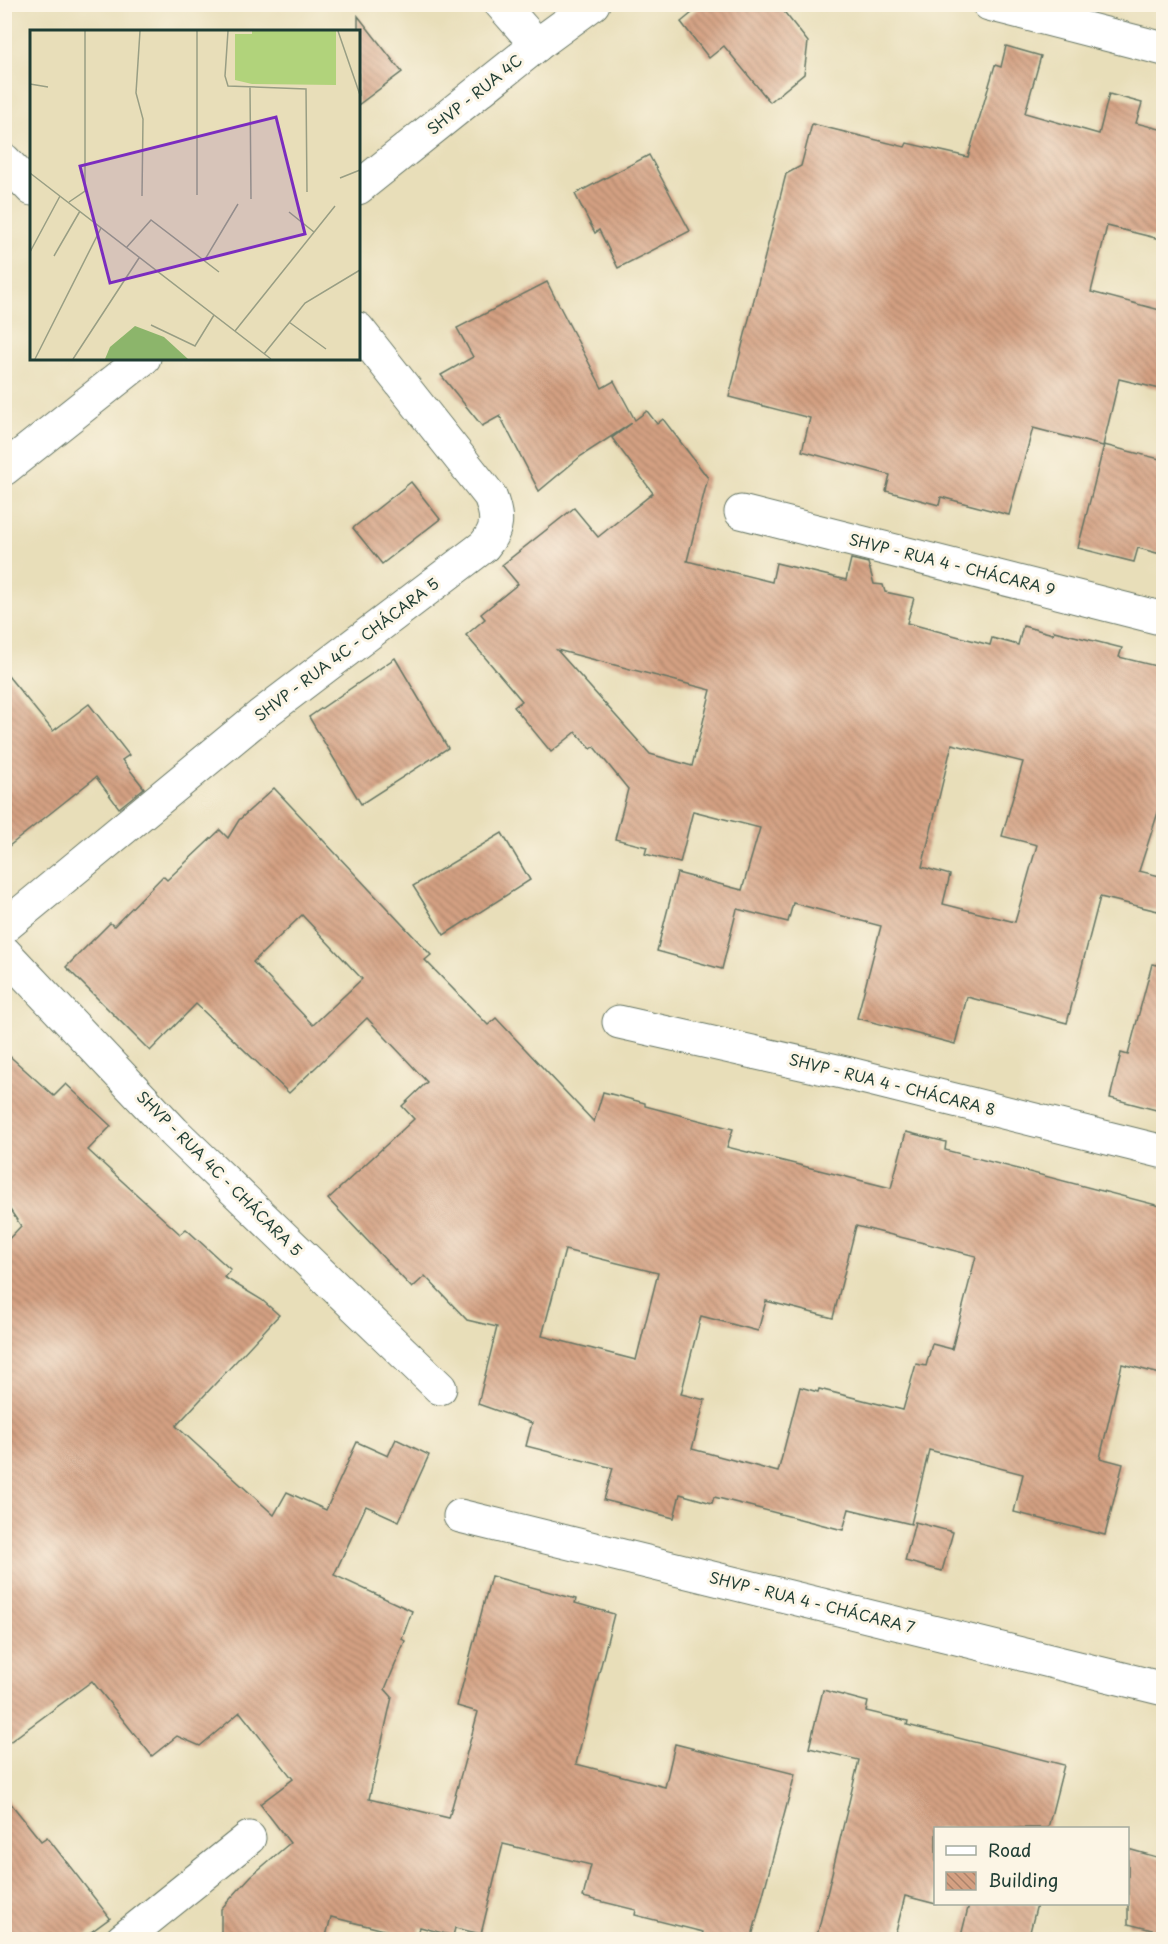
<svg xmlns="http://www.w3.org/2000/svg" width="1168" height="1944" font-family="'Playpen Sans',sans-serif">
<style>
.building{fill:url(#building-back-hatch);fill-rule:evenodd}
.lines{fill:none;stroke-linecap:round;stroke-linejoin:round}
.minor-casing{stroke:#657563;stroke-width:35}
.minor{stroke:#fff;stroke-width:33}
.labels{text-anchor:middle;stroke-width:6;stroke-linejoin:round;paint-order:stroke}
.street-label{font-size:15px;fill:#1f3d34;stroke:#fcf5e5}
.inset-road{fill:none;stroke:#989e84;stroke-width:1.5}
.view{fill:#7b2cbf;fill-opacity:0.15;stroke:#7b2cbf;stroke-width:3}
.inset-edge{fill:none;stroke:#1f3d34;stroke-width:3}
</style>
<defs>
<pattern id="building-back-hatch" width="6" height="6" patternUnits="userSpaceOnUse" patternTransform="scale(1.5)"><rect width="6" height="6" fill="#d4a082"/><path d="M-1 5l2 2M0 0l6 6M5-1l2 2" fill="none" stroke="#ab846b"/></pattern>
</defs>
<rect width="100%" height="100%" fill="#fcf5e5"/>
<filter id="ink" filterUnits="userSpaceOnUse"><feTurbulence type="fractalNoise" baseFrequency=".0167" numOctaves="2"/><feDisplacementMap in="SourceGraphic" scale="12" xChannelSelector="R" yChannelSelector="G"/><feConvolveMatrix kernelMatrix="1 2 1 2 8 2 1 2 1" color-interpolation-filters="sRGB"/></filter>
<filter id="wash" filterUnits="userSpaceOnUse"><feTurbulence type="fractalNoise" baseFrequency=".008" numOctaves="4" result="noise"/><feDisplacementMap in="SourceGraphic" scale="24" xChannelSelector="R" yChannelSelector="G"/><feGaussianBlur stdDeviation="1.35" result="paint"/><feColorMatrix in="noise" values="0 0 0 0 0 0 0 0 0 0 0 0 0 0 0 0 0 1.4 0 .05"/><feComposite in="paint" operator="in"/></filter>
<g filter="url(#wash)">
<rect width="100%" height="100%" fill="#e8deb9"/>
<g id="blocks">
<!-- building -->
<g class="building">
<path d="M 703,4 L 778,4 L 808,42 L 804,74 L 770,102 L 724,46 L 709,58 L 681,22 Z"/>
<path d="M 358,16 L 402,72 L 358,105 Z"/>
<path d="M 1006,46 L 1041,56 L 1025,113 L 1099,134 L 1109,94 L 1142,103 L 1136,123 L 1164,130 L 1164,240 L 1107,226 L 1091,292 L 1164,311 L 1164,390 L 1119,379 L 1103,446 L 1033,428 L 1009,515 L 941,497 L 939,505 L 886,491 L 890,475 L 802,451 L 810,418 L 729,397 L 786,174 L 801,166 L 812,124 L 905,147 L 907,143 L 968,157 L 995,65 L 1001,67 Z"/>
<path d="M 649,155 L 690,231 L 618,268 L 599,230 L 595,233 L 575,194 Z"/>
<path d="M 547,282 L 602,388 L 614,381 L 635,420 L 647,411 L 657,424 L 663,419 L 708,478 L 687,561 L 772,582 L 776,563 L 846,580 L 851,559 L 868,563 L 874,584 L 883,585 L 885,592 L 914,598 L 907,623 L 990,645 L 992,638 L 1018,645 L 1023,626 L 1053,634 L 1054,631 L 1122,648 L 1119,657 L 1164,668 L 1164,794 L 1139,871 L 1164,877 L 1164,889 L 1158,911 L 1100,897 L 1067,1023 L 967,997 L 955,1044 L 857,1018 L 881,926 L 793,903 L 788,922 L 737,909 L 722,969 L 657,951 L 677,873 L 742,890 L 760,828 L 693,811 L 680,863 L 645,854 L 647,847 L 615,839 L 628,789 L 594,747 L 591,749 L 576,732 L 551,752 L 514,707 L 522,701 L 466,635 L 485,619 L 481,614 L 518,584 L 502,565 L 574,508 L 598,537 L 653,493 L 612,438 L 632,423 L 581,456 L 539,491 L 500,416 L 482,426 L 441,375 L 473,357 L 457,328 ZM 557,650 L 711,690 L 692,766 L 650,754 ZM 952,744 L 1023,762 L 1002,836 L 1037,845 L 1015,922 L 943,904 L 950,875 L 922,867 Z"/>
<path d="M 1104,445 L 1164,460 L 1164,555 L 1138,548 L 1134,562 L 1078,548 Z"/>
<path d="M 411,482 L 440,519 L 382,564 L 353,528 Z"/>
<path d="M 395,658 L 448,748 L 361,804 L 309,717 Z"/>
<path d="M 4,671 L 53,731 L 89,704 L 129,755 L 122,760 L 144,788 L 119,808 L 96,777 L 4,850 Z"/>
<path d="M 274,788 L 431,955 L 425,960 L 488,1025 L 496,1018 L 594,1122 L 603,1092 L 645,1103 L 645,1106 L 733,1129 L 727,1147 L 891,1188 L 906,1132 L 946,1142 L 945,1150 L 1164,1207 L 1164,1375 L 1122,1364 L 1100,1458 L 1123,1464 L 1105,1535 L 1014,1512 L 1023,1474 L 929,1450 L 911,1524 L 849,1509 L 843,1530 L 714,1497 L 712,1503 L 680,1494 L 674,1518 L 604,1500 L 613,1468 L 526,1446 L 532,1423 L 478,1404 L 497,1327 L 467,1320 L 425,1276 L 412,1288 L 328,1199 L 414,1119 L 402,1106 L 427,1082 L 403,1056 L 367,1018 L 289,1093 L 196,1004 L 150,1051 L 66,967 L 110,923 L 114,926 L 163,876 L 167,880 L 220,830 L 228,838 L 239,820 ZM 302,915 L 362,979 L 313,1025 L 253,962 ZM 856,1226 L 976,1256 L 952,1349 L 932,1344 L 926,1366 L 916,1364 L 903,1410 L 819,1389 L 818,1392 L 800,1387 L 778,1472 L 692,1449 L 705,1400 L 681,1394 L 701,1316 L 758,1331 L 766,1301 L 833,1318 ZM 565,1250 L 658,1273 L 636,1360 L 542,1336 Z"/>
<path d="M 502,833 L 530,880 L 444,935 L 413,886 Z"/>
<path d="M 1152,964 L 1164,966 L 1164,1112 L 1110,1098 L 1121,1053 L 1128,1055 Z"/>
<path d="M 4,1051 L 54,1096 L 66,1084 L 111,1126 L 88,1150 L 180,1234 L 186,1229 L 231,1270 L 224,1277 L 262,1300 L 279,1315 L 176,1426 L 274,1515 L 287,1492 L 326,1510 L 357,1442 L 388,1456 L 396,1439 L 429,1455 L 399,1521 L 366,1506 L 334,1575 L 412,1611 L 402,1639 L 405,1641 L 385,1689 L 392,1697 L 369,1799 L 449,1818 L 478,1712 L 457,1706 L 491,1576 L 576,1599 L 575,1603 L 614,1614 L 576,1764 L 665,1787 L 675,1744 L 795,1774 L 751,1940 L 701,1940 L 703,1932 L 635,1915 L 636,1910 L 583,1897 L 591,1865 L 503,1844 L 481,1934 L 455,1928 L 453,1936 L 420,1927 L 417,1938 L 331,1917 L 325,1940 L 221,1940 L 221,1909 L 251,1876 L 290,1843 L 260,1804 L 293,1779 L 240,1712 L 200,1746 L 177,1736 L 152,1756 L 92,1681 L 4,1746 L 4,1244 L 21,1226 L 4,1201 Z"/>
<path d="M 915,1522 L 953,1532 L 942,1571 L 905,1561 Z"/>
<path d="M 823,1690 L 868,1702 L 866,1711 L 908,1721 L 907,1725 L 1064,1765 L 1048,1828 L 936,1828 L 936,1904 L 905,1896 L 894,1940 L 816,1940 L 859,1760 L 809,1748 Z"/>
<path d="M 4,1795 L 41,1841 L 47,1837 L 110,1918 L 80,1940 L 4,1940 Z"/>
<path d="M 1128,1849 L 1164,1859 L 1164,1933 L 1128,1924 Z"/>
<path d="M 969,1904 L 1037,1904 L 1028,1940 L 960,1940 Z"/>
</g>
</g>
</g>
<g filter="url(#ink)">
<use href="#blocks" fill-opacity="0" stroke="#657563" stroke-width="1.5"/>
<g class="lines">
<defs>
<g id="minor">
<path d="M 501,4 L 537,45"/>
<path d="M 989,4 L 1164,49"/>
<path d="M 4,160 L 32,189"/>
<path d="M 358,188 L 537,45 L 593,4"/>
<path d="M 4,469 L 144,358"/>
<path d="M 741,512 L 1164,619"/>
<path d="M 4,927 L 260,716 L 484,546 C 499,528 498,517 490,496 L 358,329"/>
<path d="M 4,952 L 174,1132 L 440,1388"/>
<path d="M 619,1022 L 846,1073 L 1164,1152"/>
<path d="M 460,1516 L 1164,1689"/>
<path d="M 122,1940 L 249,1838"/>
</g>
</defs>
<!-- minor casing -->
<use href="#minor" class="minor-casing"/>
<!-- minor -->
<use href="#minor" class="minor"/>
</g>
</g>
<g class="labels">
<!-- street labels -->
<g class="street-label">
<text transform="translate(475 95) rotate(-39)" y="5">SHVP - RUA 4C</text>
<text transform="translate(952 565) rotate(14)" y="5">SHVP - RUA 4 - CHÁCARA 9</text>
<text transform="translate(347 650) rotate(-37)" y="5">SHVP - RUA 4C - CHÁCARA 5</text>
<text transform="translate(892 1085) rotate(14)" y="5">SHVP - RUA 4 - CHÁCARA 8</text>
<text transform="translate(219 1174) rotate(45)" y="5">SHVP - RUA 4C - CHÁCARA 5</text>
<text transform="translate(812 1603) rotate(14)" y="5">SHVP - RUA 4 - CHÁCARA 7</text>
</g>
</g>
<!-- overview -->
<g transform="translate(30 30)">
<rect width="330" height="330" fill="#e8deb9"/>
<path d="M 222,1 L 306,1 L 306,55 L 222,54 Z" fill="#b1d37b"/>
<path d="M 105,296 L 134,307 L 158,329 L 75,329 L 80,317 Z" fill="#8cb56b"/>
<path d="M 205,4 L 222,4 L 222,54 L 205,50 Z" fill="#b1d37b"/>
<path class="inset-road" d="M 110,1 L 106,63 L 113,89 L 112,166M 198,1 L 195,46 L 198,56 L 276,59 L 277,162M 308,1 L 330,65M 0,54 L 18,57M 220,57 L 221,169M 0,143 L 241,329M 310,148 L 330,140M 167,165 L 167,1M 39,172 L 55,161 L 55,1M 259,182 L 284,202M 96,218 L 121,190 L 189,242M 0,222 L 30,166M 24,226 L 50,181M 174,231 L 208,174M 259,292 L 296,319M 121,295 L 165,316 L 184,285M 205,301 L 305,176M 234,324 L 275,273 L 330,240M 5,329 L 71,198M 43,329 L 109,228"/>
<path class="view" d="M 246,87 L 275,204 L 80,253 L 50,136 Z"/>
<rect width="330" height="330" class="inset-edge"/>
</g>
<!-- margin -->
<rect width="1168" height="1944" fill="none" stroke="#fcf5e5" stroke-width="24"/>
<!-- legend -->
<rect x="934" y="1827" width="195" height="78" fill="#fcf5e5" stroke="#a4ab9e" stroke-width="1.5"/>
<rect x="946" y="1846" width="30" height="9" fill="#ffffff" stroke="#a4ab9e" stroke-width="1.5"/>
<text x="988" y="1857" font-size="18" fill="#1f3d34">Road</text>
<rect x="946" y="1872" width="30" height="18" fill="url(#building-back-hatch)" stroke="#a4ab9e" stroke-width="1.5"/>
<text x="988" y="1887" font-size="18" fill="#1f3d34">Building</text>
</svg>
